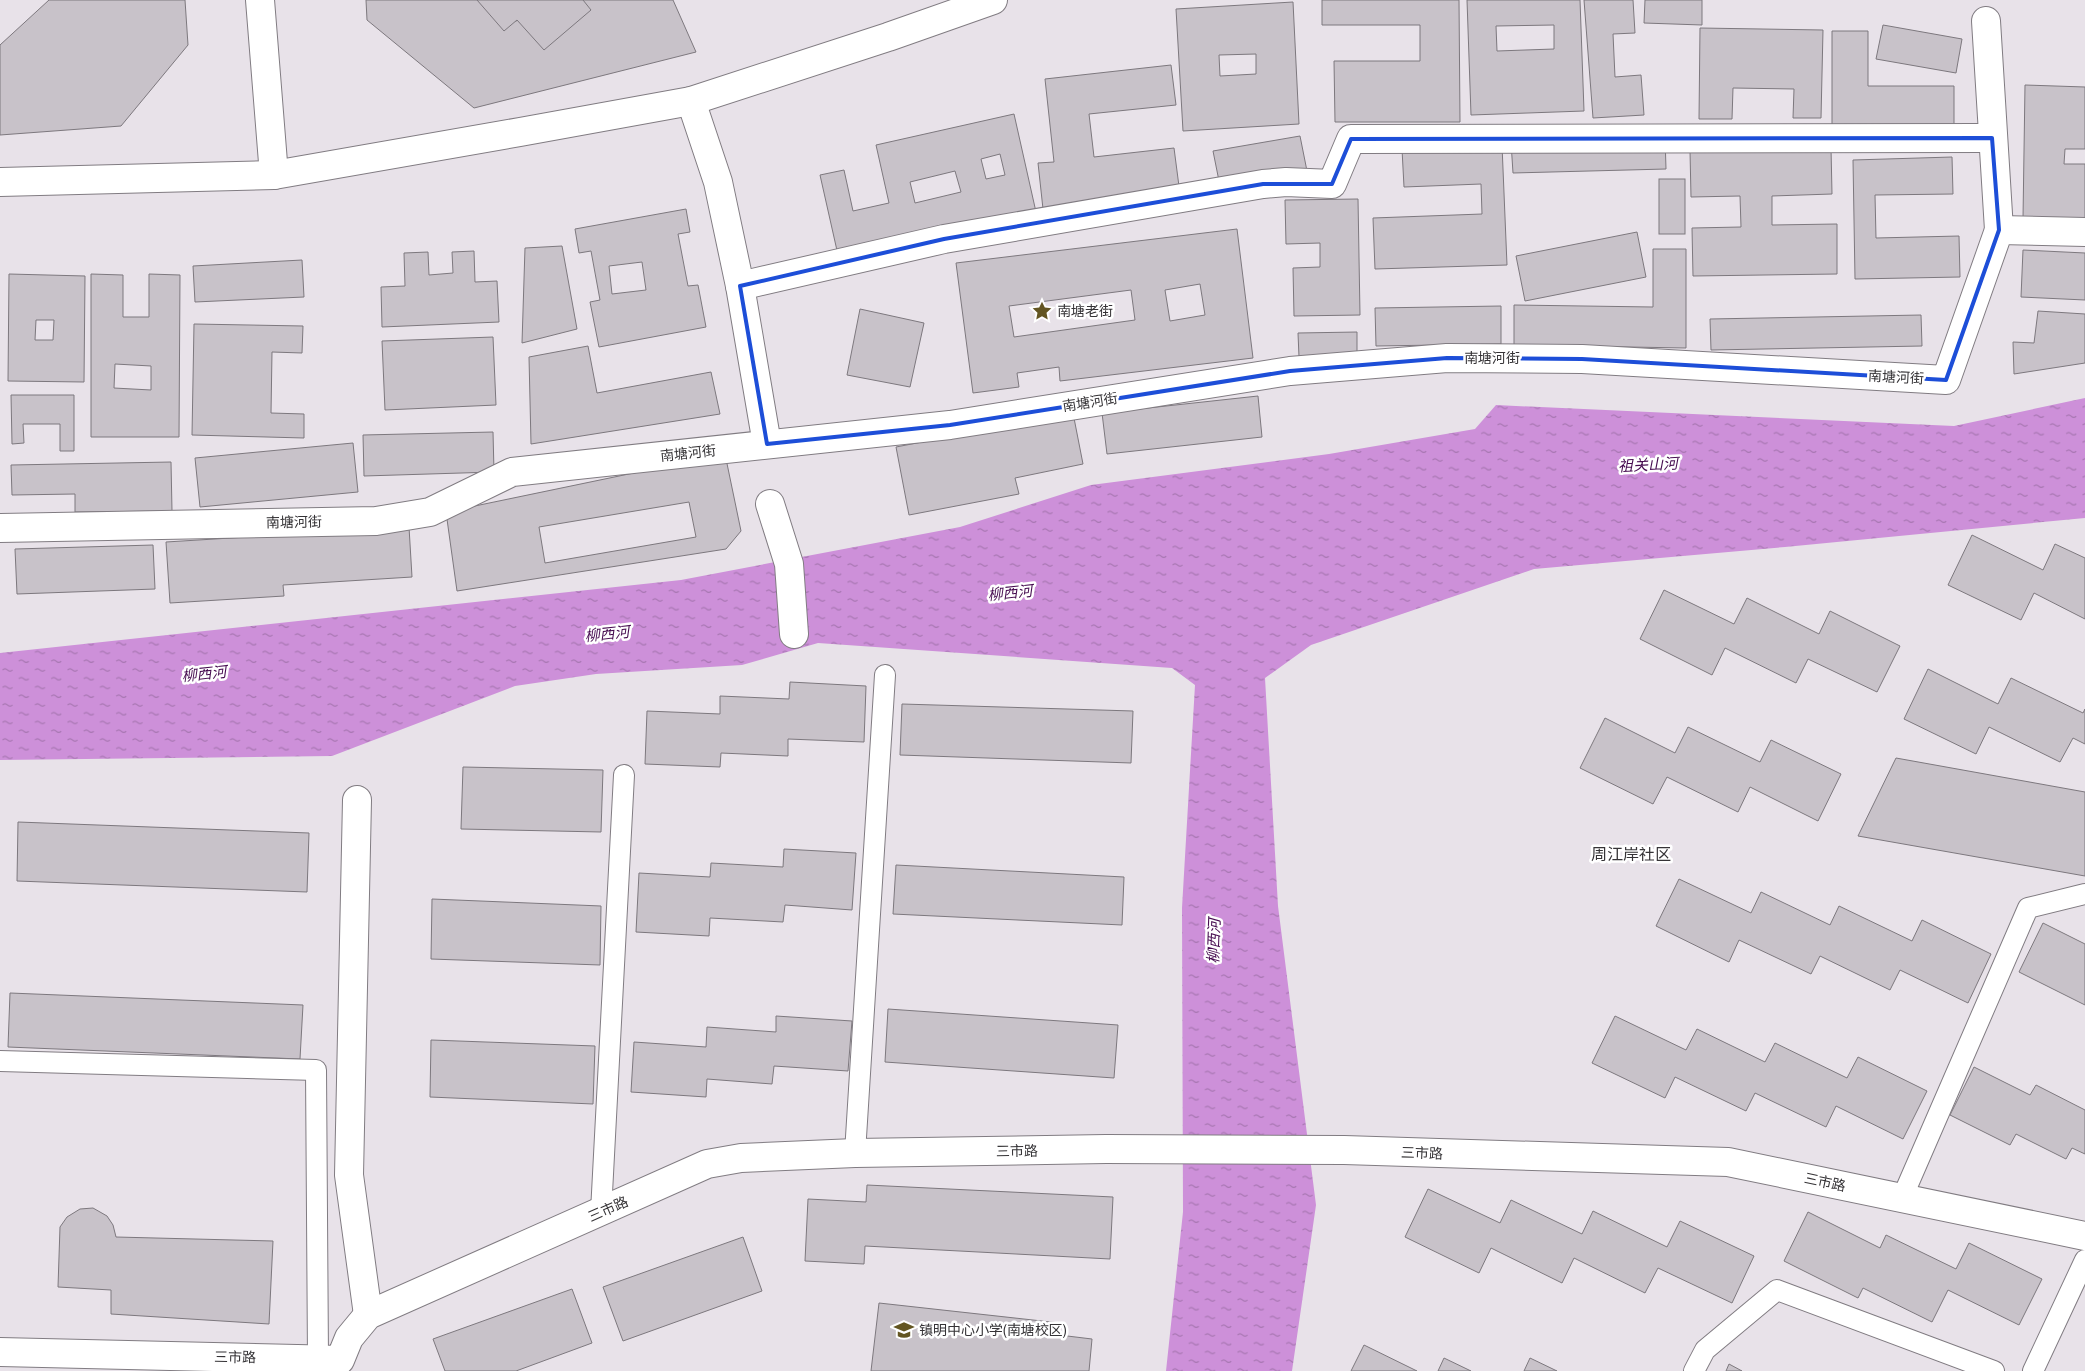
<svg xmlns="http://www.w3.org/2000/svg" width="2085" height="1371" font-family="'Archivo Narrow','Noto Sans SC',sans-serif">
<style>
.water{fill:url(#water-ripples)}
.building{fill:#c8c2c9;stroke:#7d787e;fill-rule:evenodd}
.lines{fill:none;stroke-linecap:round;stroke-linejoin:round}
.lane-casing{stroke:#817c82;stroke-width:22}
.street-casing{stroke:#817c82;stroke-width:30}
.secondary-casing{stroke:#817c82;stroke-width:30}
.lane{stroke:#fff;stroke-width:20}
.street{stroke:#fff;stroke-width:28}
.secondary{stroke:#fff;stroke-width:28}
.marked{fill:none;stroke:#1d4ed8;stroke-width:4;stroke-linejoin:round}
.labels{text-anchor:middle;stroke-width:5;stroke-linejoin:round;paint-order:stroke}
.poi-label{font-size:14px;fill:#353336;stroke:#fff;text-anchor:start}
.street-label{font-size:14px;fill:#353336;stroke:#fff}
.water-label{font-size:15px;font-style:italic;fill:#450b4f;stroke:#fff}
.quarter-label{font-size:16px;fill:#353336;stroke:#fff}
</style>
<defs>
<pattern id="water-ripples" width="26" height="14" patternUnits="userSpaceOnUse" patternTransform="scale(1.25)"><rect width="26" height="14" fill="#cd90d9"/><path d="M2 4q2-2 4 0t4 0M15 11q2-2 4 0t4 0" fill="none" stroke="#a776b1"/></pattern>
</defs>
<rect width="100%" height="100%" fill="#e8e2e9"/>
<!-- water -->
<path class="water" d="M 2085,398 L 2085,518 L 1785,547 L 1534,569 L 1311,645 L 1265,678 L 1278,906 L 1316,1205 L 1292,1371 L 1166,1371 L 1183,1212 L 1182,908 L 1195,685 L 1172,668 L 818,643 L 742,665 L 596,674 L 515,686 L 332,756 L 0,760 L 0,653 L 681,580 L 960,527 L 1091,485 L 1329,454 L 1475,429 L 1496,405 L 1954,426 Z"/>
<!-- building -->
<g class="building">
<path d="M 49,0 L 185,0 L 188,45 L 121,126 L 0,135 L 0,45 Z"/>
<path d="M 366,0 L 478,0 L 507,24 L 578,0 L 673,0 L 696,52 L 474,108 L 367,20 Z"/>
<path d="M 477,0 L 583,0 L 591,10 L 544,50 L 517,20 L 504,31 Z"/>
<path d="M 1322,0 L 1459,0 L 1460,122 L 1335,122 L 1334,61 L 1420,61 L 1420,25 L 1322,25 Z"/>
<path d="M 1467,0 L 1580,0 L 1584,111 L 1471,115 ZM 1554,25 L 1554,49 L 1497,51 L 1496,26 Z"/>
<path d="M 1584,0 L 1633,0 L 1635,33 L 1613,34 L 1615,77 L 1641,75 L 1644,115 L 1593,118 Z"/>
<path d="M 1645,0 L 1702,0 L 1702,25 L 1644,23 Z"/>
<path d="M 1293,2 L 1299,124 L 1183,131 L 1176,9 ZM 1256,54 L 1256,74 L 1220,76 L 1219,55 Z"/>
<path d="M 1883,25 L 1962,39 L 1956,73 L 1876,59 Z"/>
<path d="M 1700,28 L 1823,30 L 1821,118 L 1793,118 L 1794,89 L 1733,88 L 1732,119 L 1699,119 Z"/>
<path d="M 1832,31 L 1868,31 L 1868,86 L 1954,86 L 1954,127 L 1832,126 Z"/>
<path d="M 1171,65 L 1176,105 L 1089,114 L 1094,157 L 1174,148 L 1180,194 L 1043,209 L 1038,163 L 1054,162 L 1045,79 Z"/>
<path d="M 2025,85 L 2085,87 L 2085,149 L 2065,149 L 2064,164 L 2085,164 L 2085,219 L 2023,218 Z"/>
<path d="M 1014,114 L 1036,212 L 838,255 L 820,175 L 844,170 L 853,211 L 889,203 L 876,145 ZM 1000,154 L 1005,175 L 986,179 L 981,159 ZM 955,171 L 961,192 L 915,203 L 910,182 Z"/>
<path d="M 1300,136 L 1307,171 L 1220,186 L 1213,151 Z"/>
<path d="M 1665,137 L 1666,169 L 1513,173 L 1511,142 Z"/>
<path d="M 1502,145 L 1507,265 L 1375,269 L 1373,218 L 1482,214 L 1481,184 L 1404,187 L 1402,149 Z"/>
<path d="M 1831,148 L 1832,194 L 1772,196 L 1772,225 L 1837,224 L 1837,274 L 1693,276 L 1692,228 L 1741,227 L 1740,196 L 1691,197 L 1690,151 Z"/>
<path d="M 1952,157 L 1953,194 L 1875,195 L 1876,238 L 1959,236 L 1960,277 L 1855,279 L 1853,160 Z"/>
<rect x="1659" y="179" width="26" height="55"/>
<path d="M 1358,199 L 1360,315 L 1294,316 L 1293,268 L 1320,267 L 1320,243 L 1286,244 L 1285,200 Z"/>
<path d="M 686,209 L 690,232 L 678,234 L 688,286 L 698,285 L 706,327 L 599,347 L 590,302 L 600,300 L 591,251 L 579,253 L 575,229 ZM 642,262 L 646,290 L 612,294 L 609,266 Z"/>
<path d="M 1237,229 L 1253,358 L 1060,381 L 1059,367 L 1017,373 L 1019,387 L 973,393 L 956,263 ZM 1200,284 L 1205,315 L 1170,321 L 1165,290 ZM 1131,290 L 1135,320 L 1014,337 L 1009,306 Z"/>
<path d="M 1637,232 L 1646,277 L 1525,301 L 1516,256 Z"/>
<path d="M 562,246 L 577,329 L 522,343 L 525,248 Z"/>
<path d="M 1653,249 L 1686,249 L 1686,348 L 1514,345 L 1514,305 L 1653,307 Z"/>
<path d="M 2023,250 L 2085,253 L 2085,300 L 2021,297 Z"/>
<path d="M 474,251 L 475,282 L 497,281 L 499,322 L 382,327 L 381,287 L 405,286 L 404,253 L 428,252 L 429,275 L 453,273 L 452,252 Z"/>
<path d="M 302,260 L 304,297 L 195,302 L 193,266 Z"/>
<path d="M 9,274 L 85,276 L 84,382 L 8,381 ZM 36,320 L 54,320 L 53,340 L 35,340 Z"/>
<path d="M 91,274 L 123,275 L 123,317 L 149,317 L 149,274 L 180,275 L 179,437 L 91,437 ZM 115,364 L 151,366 L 151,390 L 114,388 Z"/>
<path d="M 1501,306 L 1501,344 L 1376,346 L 1375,308 Z"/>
<path d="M 860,309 L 924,323 L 910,387 L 847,375 Z"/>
<path d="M 2038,311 L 2085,314 L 2085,363 L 2014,374 L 2013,342 L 2034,343 Z"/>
<path d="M 1921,315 L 1922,346 L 1711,350 L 1710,319 Z"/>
<path d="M 194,324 L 303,326 L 302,353 L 272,352 L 271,413 L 304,414 L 304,438 L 192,435 Z"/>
<path d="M 1357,332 L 1357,357 L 1299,357 L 1298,333 Z"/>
<path d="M 493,337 L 496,405 L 385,410 L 382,341 Z"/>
<path d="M 588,346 L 597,393 L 711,372 L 720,414 L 531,444 L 529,357 Z"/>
<path d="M 11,395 L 74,395 L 74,451 L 60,451 L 60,424 L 23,424 L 24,443 L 12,444 Z"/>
<path d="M 1258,396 L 1262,437 L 1107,454 L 1102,413 Z"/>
<path d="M 1073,413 L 1083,464 L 1015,478 L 1019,494 L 909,515 L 896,447 Z"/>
<path d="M 493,432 L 494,472 L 364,476 L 363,435 Z"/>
<path d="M 353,443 L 358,492 L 200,507 L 195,458 Z"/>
<path d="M 725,454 L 741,531 L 726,549 L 457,591 L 446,512 ZM 689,502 L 696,537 L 545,563 L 539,527 Z"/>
<path d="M 171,462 L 172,511 L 75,512 L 75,494 L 12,495 L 11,465 Z"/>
<path d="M 409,527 L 412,577 L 283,585 L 284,596 L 170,603 L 166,542 Z"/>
<path d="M 1972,535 L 2043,570 L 2055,544 L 2085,558 L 2085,619 L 2034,593 L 2021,620 L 1948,585 Z"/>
<path d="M 153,545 L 155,589 L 17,594 L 15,549 Z"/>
<path d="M 1664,590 L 1734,624 L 1747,598 L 1819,634 L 1830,611 L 1900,646 L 1877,692 L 1808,659 L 1796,683 L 1725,648 L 1712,675 L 1640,639 Z"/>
<path d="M 1928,669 L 1998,704 L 2011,678 L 2083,713 L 2085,709 L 2085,744 L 2073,738 L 2060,762 L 1989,727 L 1976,754 L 1904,719 Z"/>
<path d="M 790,682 L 866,686 L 864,742 L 788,739 L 788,756 L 721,753 L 720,767 L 645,764 L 647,711 L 720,714 L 720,696 L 789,699 Z"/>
<path d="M 902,704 L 1133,711 L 1131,763 L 900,755 Z"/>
<path d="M 1605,718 L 1675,753 L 1688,727 L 1760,762 L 1771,740 L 1841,774 L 1818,821 L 1750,787 L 1738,812 L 1667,777 L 1653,804 L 1580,768 Z"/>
<path d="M 1896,758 L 2085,792 L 2085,876 L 1858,836 Z"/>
<path d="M 463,767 L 603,770 L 601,832 L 461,829 Z"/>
<path d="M 18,822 L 309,833 L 307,892 L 17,881 Z"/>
<path d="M 784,849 L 856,853 L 852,910 L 785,905 L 783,922 L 710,918 L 709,936 L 636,932 L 639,873 L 710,877 L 711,863 L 783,867 Z"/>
<path d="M 896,865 L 1124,877 L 1122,925 L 893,914 Z"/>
<path d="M 1679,879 L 1751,913 L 1761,892 L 1830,925 L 1839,906 L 1912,941 L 1922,920 L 1991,954 L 1968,1003 L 1900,970 L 1890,990 L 1820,956 L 1811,974 L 1739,940 L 1729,962 L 1656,926 Z"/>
<path d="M 432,899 L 601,906 L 600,965 L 431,959 Z"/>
<path d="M 2043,923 L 2085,944 L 2085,1005 L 2019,972 Z"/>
<path d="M 10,993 L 303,1005 L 300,1059 L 8,1047 Z"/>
<path d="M 888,1009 L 1118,1025 L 1114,1078 L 885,1062 Z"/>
<path d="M 776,1016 L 852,1021 L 848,1071 L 774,1066 L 772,1084 L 707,1079 L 706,1097 L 631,1092 L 634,1042 L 706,1047 L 707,1027 L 776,1032 Z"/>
<path d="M 1615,1016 L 1686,1050 L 1697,1029 L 1765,1062 L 1775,1043 L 1847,1078 L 1858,1057 L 1927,1091 L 1903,1139 L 1836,1106 L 1826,1127 L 1755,1093 L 1746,1111 L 1675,1077 L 1665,1098 L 1592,1063 Z"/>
<path d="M 431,1040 L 595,1046 L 593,1104 L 430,1097 Z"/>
<path d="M 1974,1067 L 2030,1095 L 2036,1085 L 2085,1110 L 2085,1154 L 2072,1148 L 2066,1159 L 2016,1134 L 2010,1145 L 1950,1115 Z"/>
<path d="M 867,1185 L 1113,1197 L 1110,1259 L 865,1246 L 864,1264 L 805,1261 L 808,1199 L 866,1202 Z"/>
<path d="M 1428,1189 L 1500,1223 L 1511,1200 L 1582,1234 L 1593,1211 L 1667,1247 L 1680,1221 L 1754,1256 L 1732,1303 L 1658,1268 L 1645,1293 L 1574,1258 L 1562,1283 L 1491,1248 L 1479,1273 L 1405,1237 Z"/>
<path d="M 93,1208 L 107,1216 L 113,1225 L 116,1237 L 273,1241 L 269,1324 L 111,1314 L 111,1290 L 58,1287 L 60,1227 L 67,1217 L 80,1209 Z"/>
<path d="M 1808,1212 L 1880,1248 L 1886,1235 L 1956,1269 L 1969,1243 L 2042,1279 L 2019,1325 L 1948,1290 L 1932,1322 L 1863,1288 L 1858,1298 L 1784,1261 Z"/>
<path d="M 743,1237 L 762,1291 L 623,1341 L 603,1287 Z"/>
<path d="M 572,1289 L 592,1343 L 516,1371 L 445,1371 L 433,1339 Z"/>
<path d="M 879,1303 L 1060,1323 L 1059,1335 L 1092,1339 L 1089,1371 L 871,1371 Z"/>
<path d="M 1364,1345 L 1417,1371 L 1351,1371 Z"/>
<path d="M 1444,1358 L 1471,1371 L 1438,1371 Z"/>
<path d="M 1530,1358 L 1557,1371 L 1524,1371 Z"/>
<path d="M 1729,1364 L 1742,1371 L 1726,1371 Z"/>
</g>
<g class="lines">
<defs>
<g id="lane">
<path d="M 0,1061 L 316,1070 L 318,1359"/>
<path d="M 855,1153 L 885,675"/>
<path d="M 1902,1198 L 2028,908 L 2085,894"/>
<path d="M 601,1212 L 624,775"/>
<path d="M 1694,1371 L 1705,1350 L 1777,1290 L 1994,1371"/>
<path d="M 2033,1371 L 2085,1260"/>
</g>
<g id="street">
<path d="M 260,0 L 274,175"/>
<path d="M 1986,21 L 1999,230"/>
<path d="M 691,101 L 718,182 L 740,286 L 767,444"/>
<path d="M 740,286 L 944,239 L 1263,184 L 1286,182 L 1332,184 L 1351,139 L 1992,138"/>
<path d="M 770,504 L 789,564 L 794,634"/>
<path d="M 0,528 L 376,521 L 430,512 L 512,472 L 950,425 L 1290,371 L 1447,358 L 1582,359 L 1946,380 L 1999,230 L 2085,232"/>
<path d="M 357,800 L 349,1175 L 368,1315"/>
<path d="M 0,1352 L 340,1360 L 349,1338 L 368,1315 L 707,1164 L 741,1158 L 855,1153 L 1106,1149 L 1344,1150 L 1728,1162 L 2085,1236"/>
</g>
<path id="secondary" d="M 0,182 L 274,175 L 520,132 L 691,101 L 888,37 L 993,0"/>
</defs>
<!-- lane casing -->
<use href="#lane" class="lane-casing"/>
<!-- street casing -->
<use href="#street" class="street-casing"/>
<!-- secondary casing -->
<use href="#secondary" class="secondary-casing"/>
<!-- lane -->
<use href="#lane" class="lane"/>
<!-- street -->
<use href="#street" class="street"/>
<!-- secondary -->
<use href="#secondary" class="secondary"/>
</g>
<!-- marked area -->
<path class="marked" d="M 1992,138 L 1999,230 L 1946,380 L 1582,359 L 1447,358 L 1290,371 L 950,425 L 767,444 L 740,286 L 944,239 L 1263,184 L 1332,184 L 1351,139 Z"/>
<!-- icons -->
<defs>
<symbol id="sight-bare" viewBox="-9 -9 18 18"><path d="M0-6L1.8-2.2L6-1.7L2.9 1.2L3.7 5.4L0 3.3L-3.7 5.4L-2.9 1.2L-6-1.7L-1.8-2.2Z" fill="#635522" stroke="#fff" stroke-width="2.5" paint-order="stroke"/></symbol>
<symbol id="school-bare" viewBox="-9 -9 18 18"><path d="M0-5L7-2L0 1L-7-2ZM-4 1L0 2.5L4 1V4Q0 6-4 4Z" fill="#635522" stroke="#fff" stroke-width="2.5" paint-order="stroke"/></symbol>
</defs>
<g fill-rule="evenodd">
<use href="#sight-bare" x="1028" y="297" width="28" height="28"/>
<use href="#school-bare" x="890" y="1316" width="28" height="28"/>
</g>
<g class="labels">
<!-- poi labels -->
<g class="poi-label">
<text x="1057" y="316">南塘老街</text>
<text x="919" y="1335">镇明中心小学(南塘校区)</text>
</g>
<!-- street labels -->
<g class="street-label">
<text x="1492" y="363">南塘河街</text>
<text transform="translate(1896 377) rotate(3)" y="5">南塘河街</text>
<text transform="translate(1090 402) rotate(-9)" y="5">南塘河街</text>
<text transform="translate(688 453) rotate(-6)" y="5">南塘河街</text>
<text transform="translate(294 522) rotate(-1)" y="5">南塘河街</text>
<text transform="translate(1017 1151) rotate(-1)" y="5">三市路</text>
<text transform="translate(1422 1153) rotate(2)" y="5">三市路</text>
<text transform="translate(1825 1182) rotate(12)" y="5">三市路</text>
<text transform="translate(608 1209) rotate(-24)" y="5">三市路</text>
<text transform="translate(235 1357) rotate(1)" y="5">三市路</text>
</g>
<!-- water labels -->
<g class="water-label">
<text transform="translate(1648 465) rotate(-3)" y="5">祖关山河</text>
<text transform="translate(1010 593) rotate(-6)" y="5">柳西河</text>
<text transform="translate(607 634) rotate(-6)" y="5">柳西河</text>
<text transform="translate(204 674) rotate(-6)" y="5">柳西河</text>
<text transform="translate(1214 941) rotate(-88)" y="5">柳西河</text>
</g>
<!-- quarter labels -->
<g class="quarter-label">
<text x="1631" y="860">周江岸社区</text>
</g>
</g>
</svg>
